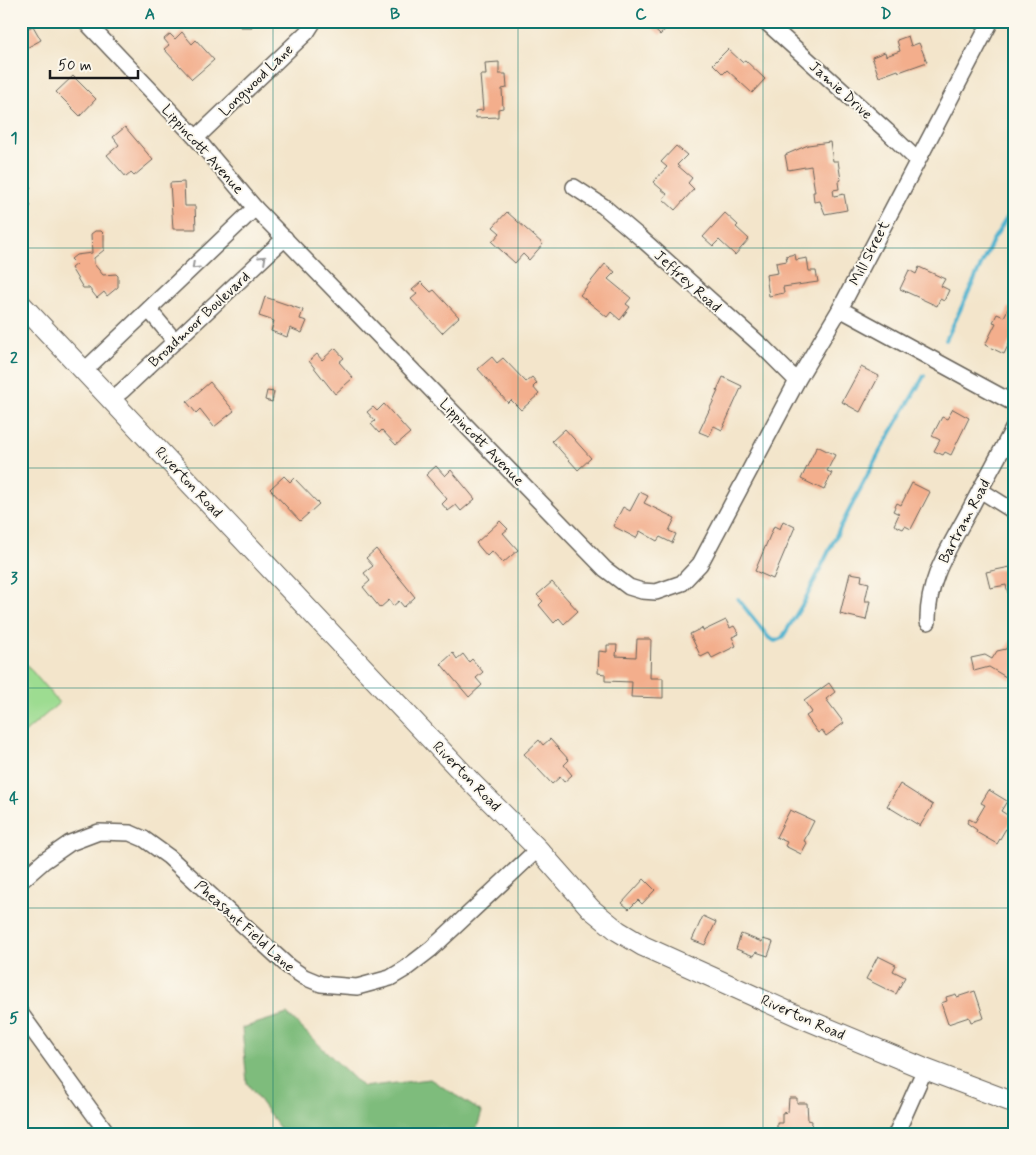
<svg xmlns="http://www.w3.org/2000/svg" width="1036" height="1155" font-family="Mynerve,sans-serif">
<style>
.green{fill:#9ddc91;stroke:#5c7c56}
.forest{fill:#7ebc7b;stroke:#4d6c4c}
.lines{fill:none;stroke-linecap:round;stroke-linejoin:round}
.stream{stroke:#51b3cf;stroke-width:4}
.building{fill:#f3ae8c}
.minor-casing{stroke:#676259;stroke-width:18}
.major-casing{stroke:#676259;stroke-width:22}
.minor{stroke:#fff;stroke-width:15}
.major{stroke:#fff;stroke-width:20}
.oneway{stroke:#999}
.grid{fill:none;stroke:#0f766e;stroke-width:1;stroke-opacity:0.55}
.labels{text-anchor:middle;stroke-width:4;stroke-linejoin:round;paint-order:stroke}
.street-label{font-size:15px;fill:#1c1c1c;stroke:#fbf7ec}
.neatline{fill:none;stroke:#0f766e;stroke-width:2}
.grid-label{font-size:16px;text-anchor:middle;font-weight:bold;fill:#0f766e}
</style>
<rect width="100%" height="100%" fill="#fbf7ec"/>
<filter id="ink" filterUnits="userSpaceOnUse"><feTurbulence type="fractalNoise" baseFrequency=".02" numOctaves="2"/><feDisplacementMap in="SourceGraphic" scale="10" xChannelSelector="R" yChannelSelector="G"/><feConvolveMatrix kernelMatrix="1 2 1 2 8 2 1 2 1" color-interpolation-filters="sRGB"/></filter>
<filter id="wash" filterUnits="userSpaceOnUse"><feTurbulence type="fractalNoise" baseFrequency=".0096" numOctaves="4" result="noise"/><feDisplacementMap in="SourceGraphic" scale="20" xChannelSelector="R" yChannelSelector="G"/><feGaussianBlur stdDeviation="1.12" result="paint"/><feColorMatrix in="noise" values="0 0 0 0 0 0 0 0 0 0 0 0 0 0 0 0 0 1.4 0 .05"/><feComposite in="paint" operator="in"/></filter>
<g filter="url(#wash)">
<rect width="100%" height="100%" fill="#f3e5cb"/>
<!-- green -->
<path class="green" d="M 21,658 L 59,703 L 21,736 Z"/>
<!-- forest -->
<path class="forest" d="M 287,1014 L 363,1087 L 430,1079 L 482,1112 L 475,1134 L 284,1134 L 247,1083 L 242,1028 Z"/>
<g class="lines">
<!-- stream -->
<g class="stream">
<path d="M 946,340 L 993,240 L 1015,205"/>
<path d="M 738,599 L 769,638 L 775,641 L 782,638 L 804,602 L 841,526 L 879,453 L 924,376"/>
</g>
</g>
<g id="blocks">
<!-- building -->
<g class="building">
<path d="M 21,21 L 25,21 L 29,28 L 33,26 L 41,40 L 21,51 Z"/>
<path d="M 238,21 L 252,21 L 252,27 L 240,27 Z"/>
<path d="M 645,21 L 686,21 L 680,29 L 672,22 L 660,35 Z"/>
<path d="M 182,32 L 192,44 L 196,40 L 214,60 L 192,79 L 164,49 L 169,45 L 164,39 L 170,34 L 175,39 Z"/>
<path d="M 908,36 L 911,46 L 919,43 L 927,62 L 899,72 L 898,70 L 879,77 L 872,57 L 885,52 L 886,56 L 900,51 L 897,40 Z"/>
<path d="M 728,49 L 742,62 L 745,60 L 765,79 L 752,93 L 727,70 L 723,74 L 713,64 Z"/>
<path d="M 499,62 L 499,74 L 506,74 L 507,88 L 502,89 L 503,108 L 498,109 L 498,117 L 476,118 L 475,111 L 483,110 L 480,75 L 486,75 L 485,63 Z"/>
<path d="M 73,76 L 96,99 L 80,116 L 56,92 Z"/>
<path d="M 125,127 L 153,160 L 134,176 L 131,173 L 126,177 L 107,155 L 119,145 L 113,137 Z"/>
<path d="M 830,142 L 833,161 L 838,161 L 841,180 L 838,182 L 839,189 L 833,190 L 834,196 L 844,194 L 847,210 L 825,214 L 820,201 L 814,202 L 813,192 L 815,192 L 811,166 L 788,170 L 785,155 L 808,145 Z"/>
<path d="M 676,146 L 687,155 L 677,165 L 692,178 L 688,183 L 694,189 L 675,210 L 663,199 L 667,194 L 653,182 L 667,167 L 661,162 Z"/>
<path d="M 21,176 L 31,188 L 21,195 L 31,206 L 21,214 Z"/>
<path d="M 184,182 L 185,206 L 195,206 L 196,229 L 173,229 L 170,183 Z"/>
<path d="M 507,212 L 543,244 L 529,260 L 523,254 L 515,263 L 492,242 L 500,233 L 493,227 Z"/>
<path d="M 725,213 L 738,225 L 736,227 L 749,239 L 735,255 L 719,240 L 713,246 L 703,237 Z"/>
<path d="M 95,231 L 101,231 L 104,234 L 104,250 L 94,258 L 94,264 L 103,275 L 116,274 L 118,276 L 118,287 L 107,296 L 104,292 L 97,298 L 89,288 L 83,288 L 71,268 L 76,264 L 71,259 L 76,255 L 92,253 L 91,234 Z"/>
<path d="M 795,254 L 796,260 L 807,258 L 809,271 L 816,271 L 818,282 L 783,287 L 784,293 L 769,296 L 766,275 L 778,273 L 776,263 L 787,261 L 786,256 Z"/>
<path d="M 605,264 L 615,272 L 608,279 L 631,298 L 626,304 L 630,307 L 620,320 L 611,312 L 607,317 L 580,295 Z"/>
<path d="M 919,267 L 945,279 L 941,286 L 949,290 L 944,301 L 940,299 L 937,306 L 900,289 L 909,270 L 916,274 Z"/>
<path d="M 421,282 L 431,292 L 434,290 L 459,317 L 442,333 L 411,299 L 417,294 L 412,290 Z"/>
<path d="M 265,297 L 303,310 L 300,319 L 307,321 L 302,333 L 290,328 L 287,337 L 271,331 L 274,321 L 259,316 Z"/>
<path d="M 1009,307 L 1015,310 L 1015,331 L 1004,354 L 985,345 L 996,323 L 993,322 L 997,314 L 1004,317 Z"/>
<path d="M 335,348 L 344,358 L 339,362 L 353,378 L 335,394 L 309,361 L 317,354 L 322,360 Z"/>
<path d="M 492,357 L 497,363 L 503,358 L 526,382 L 532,377 L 537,383 L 533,387 L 539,394 L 521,410 L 511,400 L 508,403 L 478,369 Z"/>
<path d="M 861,367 L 879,376 L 860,412 L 842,402 Z"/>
<path d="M 723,377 L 742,386 L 722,430 L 714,426 L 709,436 L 699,432 L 718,391 L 717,390 Z"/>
<path d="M 210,382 L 234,411 L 214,427 L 200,409 L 196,413 L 187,402 Z"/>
<path d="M 267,391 L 274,392 L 272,402 L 265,400 Z"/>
<path d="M 384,404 L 410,433 L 396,445 L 382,430 L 379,433 L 371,424 L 375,421 L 367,412 L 373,407 L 377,411 Z"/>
<path d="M 953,409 L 969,418 L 951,455 L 945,452 L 943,455 L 934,451 L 940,440 L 932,436 L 942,417 L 947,419 Z"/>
<path d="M 565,429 L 591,458 L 578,470 L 552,441 Z"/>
<path d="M 817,446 L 835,455 L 827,471 L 832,473 L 824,490 L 801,479 Z"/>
<path d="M 436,466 L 445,476 L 451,470 L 475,499 L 461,511 L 456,505 L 448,511 L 442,504 L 447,499 L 426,475 Z"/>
<path d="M 284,476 L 290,482 L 294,478 L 319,504 L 300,521 L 270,489 Z"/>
<path d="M 912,483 L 930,492 L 911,529 L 905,526 L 903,529 L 894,525 L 899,514 L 893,511 L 897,503 L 901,505 Z"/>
<path d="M 640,492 L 648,496 L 644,503 L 675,518 L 669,531 L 676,534 L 672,543 L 660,537 L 657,541 L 640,531 L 636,538 L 613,526 L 623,507 L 630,511 Z"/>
<path d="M 500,521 L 508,529 L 503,533 L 518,550 L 503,563 L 492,551 L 487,556 L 476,543 Z"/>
<path d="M 783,521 L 795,527 L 773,579 L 755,571 L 774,526 L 780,529 Z"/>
<path d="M 376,549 L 415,597 L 404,607 L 399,601 L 393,606 L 389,600 L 380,608 L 363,587 L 370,581 L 364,573 L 373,566 L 366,558 Z"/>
<path d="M 1015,566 L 1015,592 L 1008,593 L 1006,585 L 990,588 L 986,572 Z"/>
<path d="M 850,573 L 862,575 L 861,581 L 869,583 L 865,601 L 870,601 L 866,620 L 840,614 Z"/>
<path d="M 552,582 L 578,611 L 564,624 L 559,618 L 554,623 L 539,605 L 543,601 L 537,595 Z"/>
<path d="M 726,620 L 730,628 L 734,626 L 739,634 L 732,637 L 736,646 L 712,658 L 709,653 L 701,657 L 690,634 L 702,628 L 703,631 Z"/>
<path d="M 637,639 L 651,639 L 650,678 L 663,678 L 663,698 L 631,697 L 632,682 L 605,681 L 605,674 L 598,673 L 599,651 L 607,652 L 607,645 L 617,645 L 616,656 L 636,657 Z"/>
<path d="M 1010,641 L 1015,644 L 1015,673 L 1011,680 L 989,667 L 974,671 L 971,658 L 985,655 L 992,659 L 997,651 L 1006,649 Z"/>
<path d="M 453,653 L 457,659 L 463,654 L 469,662 L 472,659 L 483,672 L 476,678 L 482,685 L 469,697 L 441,664 Z"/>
<path d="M 829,683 L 835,692 L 826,699 L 844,723 L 826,736 L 822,730 L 818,733 L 806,716 L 812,712 L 804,701 Z"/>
<path d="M 550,739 L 569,760 L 564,765 L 572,775 L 564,782 L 560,777 L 552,784 L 524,754 L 539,740 L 543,745 Z"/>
<path d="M 900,784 L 933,805 L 920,826 L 887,806 Z"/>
<path d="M 989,790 L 1007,801 L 1001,811 L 1012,818 L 997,844 L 976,832 L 977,830 L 967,823 L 969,819 L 975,822 L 985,805 L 981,803 Z"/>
<path d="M 790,810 L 814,821 L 804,841 L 807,843 L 801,854 L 785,846 L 787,842 L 776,837 Z"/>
<path d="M 644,879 L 655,890 L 642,904 L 638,900 L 629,909 L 622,903 Z"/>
<path d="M 703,916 L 716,922 L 705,945 L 692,940 Z"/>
<path d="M 741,934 L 762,942 L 763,939 L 773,942 L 768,956 L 756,952 L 754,956 L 736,949 Z"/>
<path d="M 878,956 L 896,965 L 893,971 L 905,977 L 896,994 L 866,979 Z"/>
<path d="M 975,991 L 984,1018 L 971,1022 L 969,1017 L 948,1024 L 941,1003 L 947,1001 L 946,997 L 956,994 L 957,997 Z"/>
<path d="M 789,1098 L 797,1098 L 797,1103 L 807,1103 L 808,1120 L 812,1121 L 811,1134 L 777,1134 L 777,1123 L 782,1123 L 782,1113 L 788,1112 Z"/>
</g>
</g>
</g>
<g filter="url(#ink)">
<use href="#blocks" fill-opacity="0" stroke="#676259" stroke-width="1"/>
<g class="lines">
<defs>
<g id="minor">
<path d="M 85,21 L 196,138 L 255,208 L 605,569 L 629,587 L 642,591 L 656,592 L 682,583 L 700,564 L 797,381 L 840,309 L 991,21"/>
<path d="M 765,21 L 887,131 L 917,160"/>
<path d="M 196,138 L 307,32 L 314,21"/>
<path d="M 574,187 L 603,206 L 642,239 L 764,348 L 797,381"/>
<path d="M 840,309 L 1015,404"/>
<path d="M 149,310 L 175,341"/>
<path d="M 85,370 L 255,208"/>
<path d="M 111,399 L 122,391 L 285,238"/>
<path d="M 980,490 L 1015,512"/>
<path d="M 928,622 C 927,579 950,547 969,511 C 984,482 1000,454 1015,425"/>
<path d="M 21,881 L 44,861 L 70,843 L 99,832 L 130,833 L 144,839 L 169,857 L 289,967 L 304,977 L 321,984 L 357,987 L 390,978 L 405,969 L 431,949 L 538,849"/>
<path d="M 21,1014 L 108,1134"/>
<path d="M 896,1134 L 925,1069"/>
</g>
<path id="major" d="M 21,304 L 472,783 L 538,849 L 591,909 L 618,931 L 643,946 L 798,1016 L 925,1069 L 1015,1103"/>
</defs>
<!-- minor casing -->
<use href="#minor" class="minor-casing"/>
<!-- major casing -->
<use href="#major" class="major-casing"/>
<!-- minor -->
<use href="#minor" class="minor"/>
<!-- major -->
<use href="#major" class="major"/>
</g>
<!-- one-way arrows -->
<defs><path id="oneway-chevron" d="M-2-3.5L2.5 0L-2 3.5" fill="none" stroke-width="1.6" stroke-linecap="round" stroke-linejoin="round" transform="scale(1.25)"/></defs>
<g class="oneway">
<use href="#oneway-chevron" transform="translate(263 259) rotate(-43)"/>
<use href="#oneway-chevron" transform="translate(195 266) rotate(137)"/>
</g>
</g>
<!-- grid -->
<path class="grid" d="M 273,21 L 273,1134M 518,21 L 518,1134M 763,21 L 763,1134M 21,248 L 1015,248M 21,468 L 1015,468M 21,688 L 1015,688M 21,908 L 1015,908"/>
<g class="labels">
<!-- street labels -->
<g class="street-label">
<text transform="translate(256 80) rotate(-44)" y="5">Longwood Lane</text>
<text transform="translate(841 90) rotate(42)" y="5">Jamie Drive</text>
<text transform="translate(203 149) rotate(48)" y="5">Lippincott Avenue</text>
<text transform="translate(869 253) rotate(-63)" y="5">Mill Street</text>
<text transform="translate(688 281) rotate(42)" y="5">Jeffrey Road</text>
<text transform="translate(199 319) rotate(-43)" y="5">Broadmoor Boulevard</text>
<text transform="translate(482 442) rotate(46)" y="5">Lippincott Avenue</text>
<text transform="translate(189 482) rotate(47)" y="5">Riverton Road</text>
<text transform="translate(964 521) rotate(-62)" y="5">Bartram Road</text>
<text transform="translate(467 776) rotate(46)" y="5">Riverton Road</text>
<text transform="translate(245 926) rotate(42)" y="5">Pheasant Field Lane</text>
<text transform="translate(803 1017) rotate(24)" y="5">Riverton Road</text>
</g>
</g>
<!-- margin -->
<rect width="1036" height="1155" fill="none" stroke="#fbf7ec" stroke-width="55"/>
<!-- scale -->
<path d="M50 70v8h88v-8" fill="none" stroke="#1c1c1c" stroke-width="2.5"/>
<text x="58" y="70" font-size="15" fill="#1c1c1c" stroke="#fbf7ec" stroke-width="4" paint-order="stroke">50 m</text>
<rect x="28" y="28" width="980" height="1100" class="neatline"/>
<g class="grid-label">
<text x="150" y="19">A</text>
<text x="395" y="19">B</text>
<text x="641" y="19">C</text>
<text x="886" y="19">D</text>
<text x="14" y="143">1</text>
<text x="14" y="363">2</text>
<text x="14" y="583">3</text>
<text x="14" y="803">4</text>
<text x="14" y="1023">5</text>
</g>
</svg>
